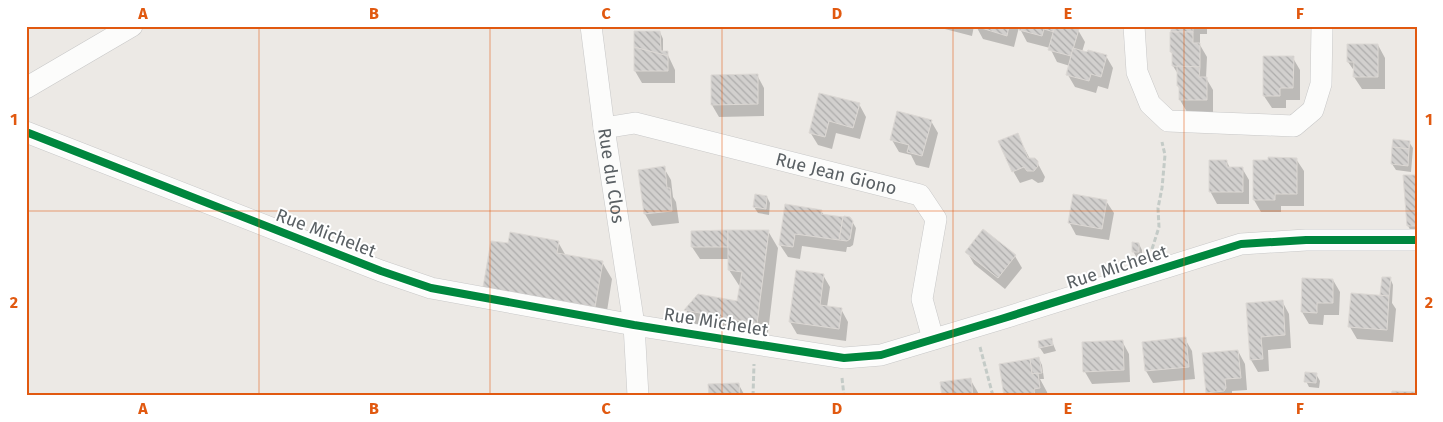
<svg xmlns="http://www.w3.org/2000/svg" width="1443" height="422" font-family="'Fira Sans',sans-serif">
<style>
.shadow{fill:#0003}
.building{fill:url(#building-back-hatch);stroke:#dcd8d4}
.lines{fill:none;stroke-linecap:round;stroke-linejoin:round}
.minor-casing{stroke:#c8c8c8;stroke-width:22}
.path{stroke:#c4cbc7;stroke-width:3;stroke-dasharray:5 2.5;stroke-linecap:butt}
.minor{stroke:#fcfcfb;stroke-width:21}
.cycleway-casing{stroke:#fff;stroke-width:11}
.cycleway{stroke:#00873e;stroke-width:8}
.grid{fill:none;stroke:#e15910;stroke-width:1;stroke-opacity:0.55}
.labels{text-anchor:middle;stroke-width:4;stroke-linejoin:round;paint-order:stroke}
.street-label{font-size:18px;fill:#5a6064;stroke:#fff}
.neatline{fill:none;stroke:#e15910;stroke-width:2}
.grid-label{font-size:16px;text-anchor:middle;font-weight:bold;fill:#e15910}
</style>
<defs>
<pattern id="building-back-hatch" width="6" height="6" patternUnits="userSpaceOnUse" patternTransform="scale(1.25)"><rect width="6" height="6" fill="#d2d0ce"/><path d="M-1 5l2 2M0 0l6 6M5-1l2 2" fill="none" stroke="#adacab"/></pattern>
</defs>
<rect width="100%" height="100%" fill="#ece9e5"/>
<!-- shadow -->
<g class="shadow">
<path d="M 940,26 L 974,26 L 972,36 L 941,28 Z"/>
<path d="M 976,26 L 1076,26 L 1075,29 L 1078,30 L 1085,42 L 1082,52 L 1106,56 L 1113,68 L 1108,89 L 1098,86 L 1096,93 L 1075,87 L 1068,75 L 1070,66 L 1057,62 L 1050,48 L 1027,42 L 1019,27 L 1014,47 L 983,39 Z"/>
<path d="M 1172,26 L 1207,26 L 1207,34 L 1200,34 L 1200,45 L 1207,57 L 1206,78 L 1213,90 L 1213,112 L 1187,112 L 1180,100 L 1180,90 L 1178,86 L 1178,74 L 1173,66 L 1173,55 L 1171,52 Z"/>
<path d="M 660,32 L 663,39 L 663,52 L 667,53 L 675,70 L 675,83 L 642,83 L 635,71 Z"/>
<path d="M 1378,45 L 1385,58 L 1385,89 L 1362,89 L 1354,77 L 1355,72 L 1348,62 Z"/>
<path d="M 1293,58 L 1300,70 L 1300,100 L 1286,100 L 1286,108 L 1272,108 L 1264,96 Z"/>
<path d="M 757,75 L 764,88 L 764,116 L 719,117 L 712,105 Z"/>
<path d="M 820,95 L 859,104 L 866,117 L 860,139 L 836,133 L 832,149 L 818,145 L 810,132 Z"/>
<path d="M 931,121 L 938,133 L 929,168 L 916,165 L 911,155 L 899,152 L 892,140 Z"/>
<path d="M 1017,134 L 1030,159 L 1036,160 L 1045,177 L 1043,182 L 1038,183 L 1032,179 L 1020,183 L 1013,171 Z"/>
<path d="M 1409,142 L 1413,148 L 1411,172 L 1396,170 L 1392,164 Z"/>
<path d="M 1296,159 L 1304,171 L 1304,206 L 1281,206 L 1281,212 L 1261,212 L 1254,200 Z"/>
<path d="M 1227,162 L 1230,168 L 1242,168 L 1249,180 L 1249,204 L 1217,204 L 1210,191 Z"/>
<path d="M 664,168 L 671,180 L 673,197 L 676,202 L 679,223 L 652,226 L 645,214 Z"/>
<path d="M 1405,176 L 1417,176 L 1417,241 L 1408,226 Z"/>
<path d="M 767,197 L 770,203 L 769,215 L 758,213 L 754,207 Z"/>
<path d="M 1106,201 L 1114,213 L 1109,240 L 1076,235 L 1069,222 Z"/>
<path d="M 821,211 L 824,215 L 850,218 L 856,228 L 853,245 L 850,247 L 847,247 L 846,252 L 802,246 L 800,259 L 788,257 L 780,245 Z"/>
<path d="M 768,231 L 778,248 L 767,341 L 695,327 L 686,310 L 738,303 L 740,287 L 729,270 L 729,259 L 700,259 L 692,247 L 692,232 Z"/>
<path d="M 558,242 L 566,256 L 602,262 L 612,279 L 605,324 L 494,304 L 509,245 Z"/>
<path d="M 1139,244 L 1142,250 L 1142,258 L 1137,258 L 1133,251 Z"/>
<path d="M 967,252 L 1015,256 L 1022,268 L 1005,289 L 974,264 Z"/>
<path d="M 823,275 L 830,287 L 827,307 L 841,309 L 848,322 L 846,341 L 797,334 L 790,322 Z"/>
<path d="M 1383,278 L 1390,278 L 1393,285 L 1392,303 L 1396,309 L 1393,342 L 1357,339 L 1350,327 L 1382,296 Z"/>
<path d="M 1333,280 L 1340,292 L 1339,315 L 1324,315 L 1323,325 L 1309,324 L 1302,312 Z"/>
<path d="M 1282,301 L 1289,314 L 1291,348 L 1268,350 L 1269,371 L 1258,372 L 1251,360 L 1247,304 Z"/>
<path d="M 1051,339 L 1056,351 L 1044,354 L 1040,348 Z"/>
<path d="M 1185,339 L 1192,351 L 1195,379 L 1153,383 L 1146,371 Z"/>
<path d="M 1122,341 L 1129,354 L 1130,382 L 1092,384 L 1085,372 Z"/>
<path d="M 1238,351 L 1245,364 L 1247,390 L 1232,391 L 1232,396 L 1209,396 L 1207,392 Z"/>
<path d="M 1039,359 L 1042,365 L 1044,379 L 1040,379 L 1047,392 L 1048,396 L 1005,396 Z"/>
<path d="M 1316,374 L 1320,381 L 1319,388 L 1309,387 L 1306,381 Z"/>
<path d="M 970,379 L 980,396 L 943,396 Z"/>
<path d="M 739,385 L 745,396 L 710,396 Z"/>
</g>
<!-- building -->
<g class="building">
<path d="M 975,26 L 1009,26 L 1007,36 Z"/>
<path d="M 1020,26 L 1055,26 L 1054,32 L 1044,29 L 1042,36 L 1019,30 Z"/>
<path d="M 1055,26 L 1070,26 L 1079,29 L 1071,56 L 1048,50 Z"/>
<rect x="1171" y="26" width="22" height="6"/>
<path d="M 634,31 L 660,31 L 661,51 L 668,51 L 668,56 L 634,47 Z"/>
<path d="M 1170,32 L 1193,32 L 1193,43 L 1200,43 L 1200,67 L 1172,66 L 1172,52 L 1170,52 Z"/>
<path d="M 1347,44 L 1378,44 L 1378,77 L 1353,77 L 1354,62 L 1347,62 Z"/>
<path d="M 634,47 L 668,56 L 668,71 L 634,71 Z"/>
<path d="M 1073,48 L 1087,52 L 1088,50 L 1107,55 L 1101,77 L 1091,74 L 1089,81 L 1066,75 Z"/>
<path d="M 1263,56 L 1294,56 L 1293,88 L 1280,88 L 1280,96 L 1263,96 Z"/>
<path d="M 1177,66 L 1200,67 L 1199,77 L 1207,77 L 1207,100 L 1179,100 L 1179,86 L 1177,86 Z"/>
<path d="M 758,74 L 758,104 L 711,105 L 711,75 Z"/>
<path d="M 819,93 L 860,103 L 853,128 L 829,121 L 825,137 L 809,133 Z"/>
<path d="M 897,111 L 932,120 L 922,156 L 907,152 L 909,145 L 890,140 Z"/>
<path d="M 1018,133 L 1028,158 L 1035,158 L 1038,161 L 1038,166 L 1034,171 L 1027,171 L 1024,167 L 1012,172 L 998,141 Z"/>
<path d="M 1393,139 L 1410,141 L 1409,149 L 1392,147 Z"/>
<path d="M 1392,147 L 1409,149 L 1408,166 L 1391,164 Z"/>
<path d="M 1268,157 L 1297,158 L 1297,194 L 1275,194 L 1275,200 L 1253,200 L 1253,160 L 1268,160 Z"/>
<path d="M 1209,160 L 1227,160 L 1227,167 L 1243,167 L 1243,192 L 1209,192 Z"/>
<path d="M 665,166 L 667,188 L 670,188 L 672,211 L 644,214 L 638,170 Z"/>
<path d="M 1403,175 L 1417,175 L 1417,226 L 1407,226 Z"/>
<path d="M 755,194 L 767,196 L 766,209 L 753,207 Z"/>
<path d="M 1073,194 L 1107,200 L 1102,229 L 1068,223 Z"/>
<path d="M 785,204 L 822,210 L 821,214 L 843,217 L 839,240 L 795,234 L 793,247 L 779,245 Z"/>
<path d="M 844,216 L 850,217 L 853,221 L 850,239 L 847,241 L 839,240 L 843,217 Z"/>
<path d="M 983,229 L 1016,255 L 998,278 L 965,252 Z"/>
<path d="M 728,230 L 728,247 L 691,247 L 691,231 Z"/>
<path d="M 728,230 L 769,230 L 757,324 L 684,310 L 698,294 L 737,301 L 742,272 L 728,270 Z"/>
<path d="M 510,232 L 559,241 L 557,253 L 603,261 L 595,307 L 483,287 L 491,241 L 508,243 Z"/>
<path d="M 1132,242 L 1139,243 L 1139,252 L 1132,252 Z"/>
<path d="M 796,270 L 824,274 L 820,305 L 842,308 L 839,329 L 789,322 Z"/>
<path d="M 1382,277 L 1391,277 L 1389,296 L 1380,295 Z"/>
<path d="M 1302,278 L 1333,279 L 1333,303 L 1317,303 L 1317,313 L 1301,312 Z"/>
<path d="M 1351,293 L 1389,296 L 1387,330 L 1348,327 Z"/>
<path d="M 1283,300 L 1285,335 L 1261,337 L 1263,359 L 1250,360 L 1246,303 Z"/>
<path d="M 1186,337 L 1189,367 L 1145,371 L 1142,342 Z"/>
<path d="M 1052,338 L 1053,345 L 1039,348 L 1038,341 Z"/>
<path d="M 1123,340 L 1124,370 L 1083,372 L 1082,342 Z"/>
<path d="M 1238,350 L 1241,378 L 1225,379 L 1226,388 L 1224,391 L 1206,393 L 1202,353 Z"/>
<path d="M 1039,357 L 1042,373 L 1032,374 L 1030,359 Z"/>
<path d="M 1030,359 L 1032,374 L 1038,373 L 1040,388 L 1034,389 L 1035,396 L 1004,396 L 999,364 Z"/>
<path d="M 1305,372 L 1317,373 L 1316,383 L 1304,382 Z"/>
<path d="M 971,378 L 973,396 L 942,396 L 940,382 Z"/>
<path d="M 739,383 L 740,396 L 709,396 L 708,384 Z"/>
<path d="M 1392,391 L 1417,392 L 1417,396 L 1391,396 Z"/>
</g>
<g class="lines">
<defs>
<g id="minor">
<path id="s1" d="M 591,26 L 604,128 L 634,325 L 638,396"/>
<path d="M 1134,26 L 1137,72 L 1150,104 L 1168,121 L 1294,126 L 1313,110 L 1321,84 L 1322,26"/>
<path d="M 26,88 L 132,26"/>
<path id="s2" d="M 604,128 L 635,123 L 920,195 L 936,219 L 922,299 L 933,339"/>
<path d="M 26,132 L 381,271 L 431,288 L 634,325 L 844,358 L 881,355 L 1001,319 L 1241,244 L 1306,240 L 1417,240"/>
</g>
</defs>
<!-- minor casing -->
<use href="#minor" class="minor-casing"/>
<!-- path -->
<g class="path">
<path d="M 1152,249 L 1159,227 L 1158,208 L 1162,188 L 1165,155 L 1162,142"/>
<path d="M 980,347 L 993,396"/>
<path d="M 842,378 L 844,396"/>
<path d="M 753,396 L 754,364"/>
</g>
<!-- minor -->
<use href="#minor" class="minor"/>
<defs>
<path id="cycleway" d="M 26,132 L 381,271 L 431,288 L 634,325 L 844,358 L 881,355 L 1001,319 L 1241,244 L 1306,240 L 1417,240"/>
</defs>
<!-- cycleway casing -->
<use href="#cycleway" class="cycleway-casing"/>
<!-- cycleway -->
<use href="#cycleway" class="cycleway"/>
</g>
<!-- grid -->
<path class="grid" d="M 259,26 L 259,396M 490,26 L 490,396M 722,26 L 722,396M 953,26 L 953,396M 1184,26 L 1184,396M 26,211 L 1417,211"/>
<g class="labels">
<!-- street labels -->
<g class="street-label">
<text dy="6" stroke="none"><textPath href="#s2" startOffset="239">Rue Jean Giono</textPath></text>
<text dy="6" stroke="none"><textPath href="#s1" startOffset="151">Rue du Clos</textPath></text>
<text transform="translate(326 233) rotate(21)" y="6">Rue Michelet</text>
<text transform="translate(1117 267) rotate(-18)" y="6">Rue Michelet</text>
<text transform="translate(716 322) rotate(9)" y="6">Rue Michelet</text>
</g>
</g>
<!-- border -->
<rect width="1443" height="422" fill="none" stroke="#ffffff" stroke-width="55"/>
<rect x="28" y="28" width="1388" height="366" class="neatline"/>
<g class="grid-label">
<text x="143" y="19">A</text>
<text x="374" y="19">B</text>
<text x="606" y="19">C</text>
<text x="837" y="19">D</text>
<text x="1068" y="19">E</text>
<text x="1300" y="19">F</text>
<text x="14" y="125">1</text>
<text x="1429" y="125">1</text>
<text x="14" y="308">2</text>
<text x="1429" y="308">2</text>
<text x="143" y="414">A</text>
<text x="374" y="414">B</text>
<text x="606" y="414">C</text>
<text x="837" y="414">D</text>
<text x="1068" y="414">E</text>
<text x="1300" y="414">F</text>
</g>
</svg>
